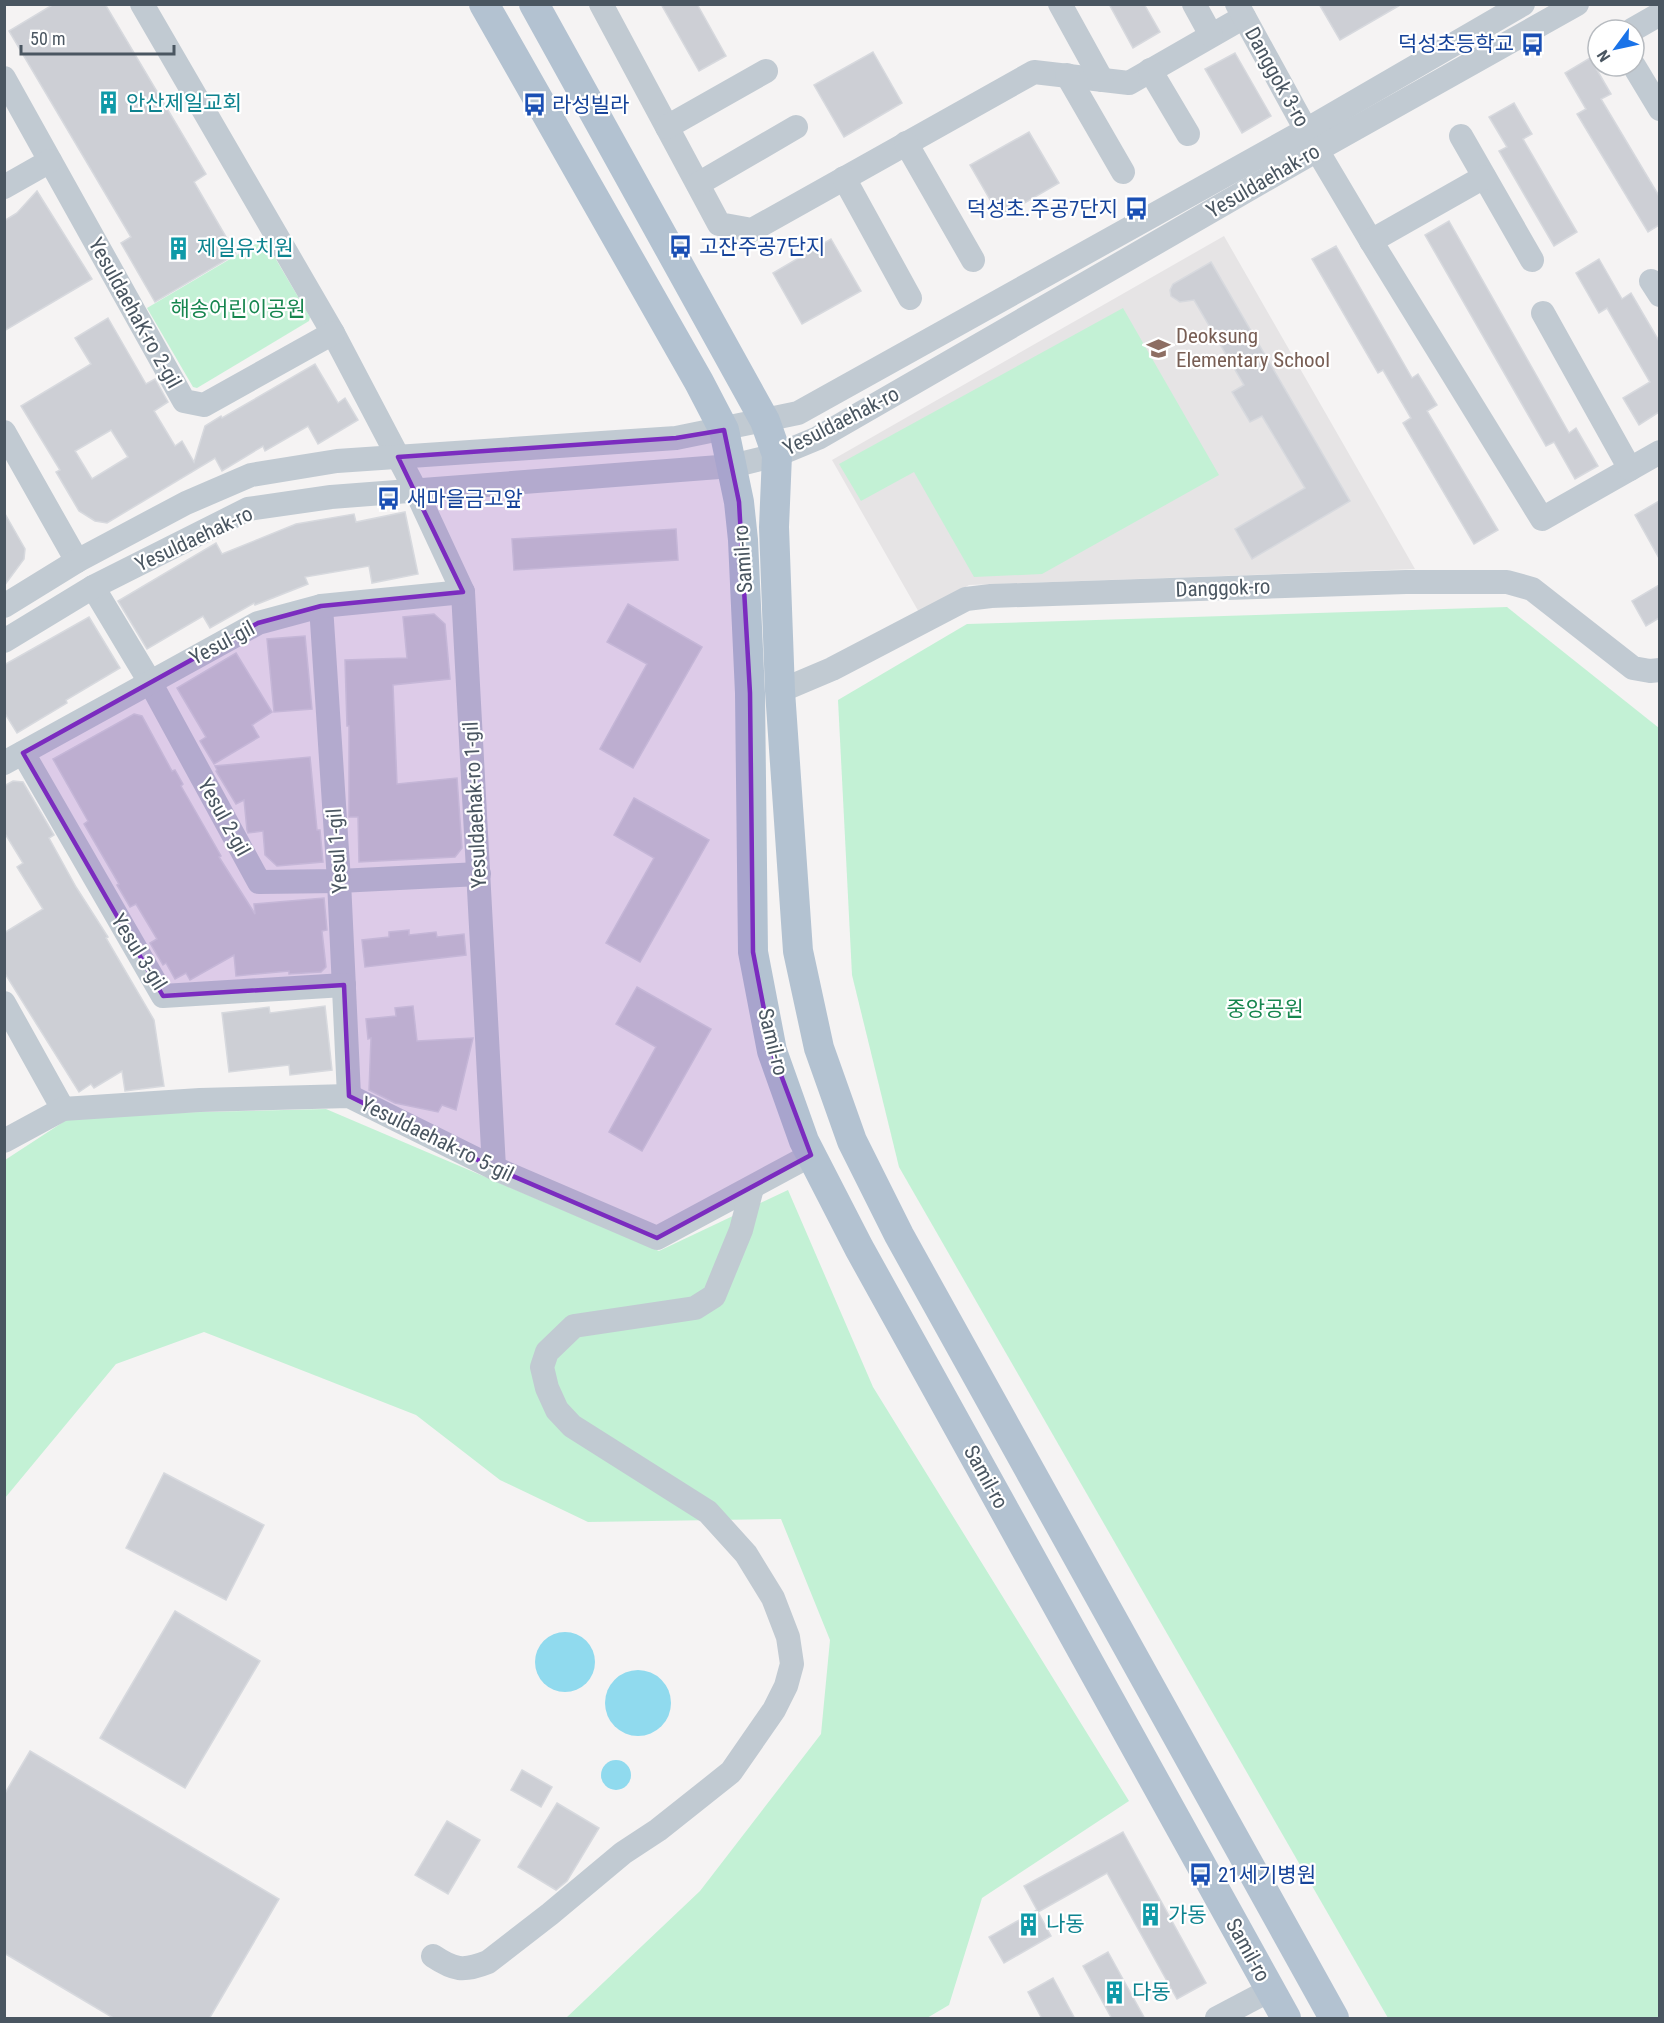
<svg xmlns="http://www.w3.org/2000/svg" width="1664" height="2023" font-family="'Roboto Condensed','Noto Sans KR',sans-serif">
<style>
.education{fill:#e6e4e5}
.green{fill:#c3f1d5}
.water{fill:#90daee}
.building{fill:#cdcfd5;stroke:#d7d9de;stroke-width:1.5;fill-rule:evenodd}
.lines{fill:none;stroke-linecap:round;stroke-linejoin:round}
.minor{stroke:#c1cad2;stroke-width:24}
.major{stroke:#b3c2d1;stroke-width:30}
.marked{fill:#7b2cbf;fill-opacity:0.2;stroke:#7b2cbf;stroke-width:4.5;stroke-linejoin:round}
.labels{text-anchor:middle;stroke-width:4.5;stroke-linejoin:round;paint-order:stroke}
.transit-label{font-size:21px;fill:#164399;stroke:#fff;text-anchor:start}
.street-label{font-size:21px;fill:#4a5661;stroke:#fff}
.culture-label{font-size:21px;fill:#0d838f;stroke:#fff;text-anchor:start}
.park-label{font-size:21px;fill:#17864f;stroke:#fff}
.education-label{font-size:21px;fill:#785e54;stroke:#fff;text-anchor:start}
</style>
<rect width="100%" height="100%" fill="#f5f3f3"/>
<!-- education -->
<path class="education" d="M 1224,236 L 1415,569 L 969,585 L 920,614 L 832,460 Z"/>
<!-- green -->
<g class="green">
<path d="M 264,239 L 310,317 L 309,321 L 197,388 L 193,387 L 147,308 Z"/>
<path d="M 1123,308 L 1219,475 L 1042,574 L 974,577 L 914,472 L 861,501 L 839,464 Z"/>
<path d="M 1507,607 L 1659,728 L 1659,2018 L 1388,2018 L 899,1167 L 852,975 L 838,700 L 967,624 Z"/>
<path d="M 326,1109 L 659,1251 L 788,1190 L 873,1387 L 1129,1801 L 982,1898 L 949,2005 L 927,2018 L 566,2018 L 700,1891 L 821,1734 L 830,1640 L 781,1519 L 588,1522 L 500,1480 L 416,1415 L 204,1332 L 116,1364 L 5,1498 L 5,1160 L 74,1115 Z"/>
</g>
<!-- water -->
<g class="water">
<circle cx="565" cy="1662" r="30"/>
<circle cx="638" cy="1703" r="33"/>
<circle cx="616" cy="1775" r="15"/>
</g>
<!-- building -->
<g class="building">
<path d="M 54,4 L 105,4 L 206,174 L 194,182 L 236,254 L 155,302 L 121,243 L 131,237 L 9,31 Z"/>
<path d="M 661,4 L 697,4 L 726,56 L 699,71 Z"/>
<path d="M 1109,4 L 1144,4 L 1160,32 L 1133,48 Z"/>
<path d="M 1319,4 L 1402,4 L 1340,40 Z"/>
<path d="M 873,52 L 902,103 L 844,137 L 814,85 Z"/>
<path d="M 1235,53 L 1271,116 L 1242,133 L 1205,69 Z"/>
<path d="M 1590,58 L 1611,94 L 1601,99 L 1659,196 L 1659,225 L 1648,232 L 1577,114 L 1586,109 L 1565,73 Z"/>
<path d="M 1514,103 L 1532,134 L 1523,139 L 1577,232 L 1554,246 L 1499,151 L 1507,147 L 1489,117 Z"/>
<path d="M 1029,132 L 1059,183 L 1000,217 L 970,165 Z"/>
<path d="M 37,191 L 92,279 L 4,331 L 4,221 L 17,213 Z"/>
<path d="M 1449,221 L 1569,433 L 1576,428 L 1598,466 L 1575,479 L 1554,442 L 1546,446 L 1425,235 Z"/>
<path d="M 831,239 L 861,291 L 802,324 L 773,273 Z"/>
<path d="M 1336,246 L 1412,378 L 1418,374 L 1437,405 L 1427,411 L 1498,530 L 1474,544 L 1403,423 L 1411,418 L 1383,370 L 1378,373 L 1312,259 Z"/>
<path d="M 1599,259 L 1622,299 L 1631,293 L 1659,341 L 1659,412 L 1639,425 L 1623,398 L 1650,382 L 1607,308 L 1599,313 L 1576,273 Z"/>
<path d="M 1211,262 L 1350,501 L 1252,559 L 1235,529 L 1305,488 L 1262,416 L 1250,422 L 1232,392 L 1244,385 L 1194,300 L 1180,302 L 1171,296 L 1170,290 L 1173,284 Z"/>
<path d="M 108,318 L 146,384 L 155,379 L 168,402 L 154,411 L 175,446 L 182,441 L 194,462 L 205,426 L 221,416 L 222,418 L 315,364 L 338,403 L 345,398 L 358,420 L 318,444 L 308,426 L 265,451 L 263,446 L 222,471 L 215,458 L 107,523 L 95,521 L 79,511 L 56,472 L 60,470 L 21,406 L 91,364 L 75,338 ZM 111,430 L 128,457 L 92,479 L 75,451 Z"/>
<path d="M 1659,501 L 1659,558 L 1635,515 Z"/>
<path d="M 4,512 L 25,549 L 24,559 L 4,586 Z"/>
<path d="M 405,512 L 418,574 L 372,583 L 369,566 L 305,577 L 308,584 L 255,605 L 254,603 L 210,628 L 203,616 L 147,649 L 118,601 L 216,543 L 222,554 L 296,524 L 354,514 L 356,522 Z"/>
<path d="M 676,529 L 678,560 L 514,570 L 512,539 Z"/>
<path d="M 1659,585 L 1659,618 L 1646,626 L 1632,601 Z"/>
<path d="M 628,604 L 702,647 L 633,768 L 600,749 L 647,664 L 607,642 Z"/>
<path d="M 434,614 L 445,624 L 450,679 L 393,685 L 397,784 L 457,778 L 462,848 L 455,857 L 359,862 L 358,817 L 349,817 L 349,726 L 347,726 L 345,660 L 407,658 L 403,617 Z"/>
<path d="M 89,617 L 120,668 L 66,700 L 67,703 L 17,733 L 4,712 L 4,665 Z"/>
<path d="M 305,636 L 312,709 L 274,712 L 267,639 Z"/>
<path d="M 236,653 L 272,712 L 252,725 L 259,737 L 214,764 L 200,741 L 206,737 L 177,688 Z"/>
<path d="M 134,714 L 142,716 L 172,771 L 175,770 L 183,784 L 181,786 L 221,856 L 219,857 L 255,914 L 254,904 L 324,898 L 327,930 L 322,931 L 326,967 L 321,972 L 289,974 L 289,971 L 236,976 L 234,955 L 190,980 L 186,973 L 175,979 L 166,963 L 163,965 L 150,943 L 157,939 L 136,904 L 130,907 L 117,885 L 119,884 L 84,824 L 88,821 L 53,759 Z"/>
<path d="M 310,757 L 317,830 L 320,830 L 323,862 L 277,866 L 265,855 L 263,831 L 248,833 L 247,830 L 244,800 L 236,804 L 216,771 L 217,770 L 215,766 Z"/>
<path d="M 13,781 L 23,782 L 54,835 L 49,838 L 76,887 L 108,937 L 106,938 L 154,1020 L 164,1086 L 125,1091 L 122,1071 L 94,1088 L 91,1084 L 79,1092 L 4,972 L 4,933 L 43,909 L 17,867 L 23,863 L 4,832 L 4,786 Z"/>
<path d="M 634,798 L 709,840 L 640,962 L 606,943 L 654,858 L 614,835 Z"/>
<path d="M 409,930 L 409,935 L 436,932 L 437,937 L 464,934 L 466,955 L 365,967 L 362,940 L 389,937 L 389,932 Z"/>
<path d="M 637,987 L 711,1029 L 642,1151 L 609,1132 L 656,1047 L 616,1024 Z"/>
<path d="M 325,1006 L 332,1070 L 290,1075 L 289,1065 L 229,1072 L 222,1013 L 269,1007 L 270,1013 Z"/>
<path d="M 413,1006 L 417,1041 L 473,1038 L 456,1110 L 442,1105 L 438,1112 L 395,1103 L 369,1090 L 371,1038 L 368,1039 L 366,1019 L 396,1016 L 395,1008 Z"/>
<path d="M 164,1473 L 264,1525 L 226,1600 L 126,1548 Z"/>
<path d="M 175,1611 L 260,1661 L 185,1788 L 100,1738 Z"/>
<path d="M 30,1751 L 279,1899 L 209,2019 L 115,2019 L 4,1953 L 4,1795 Z"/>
<path d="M 522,1770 L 552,1787 L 541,1807 L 511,1790 Z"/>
<path d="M 557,1803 L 599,1828 L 567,1881 L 556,1890 L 518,1867 Z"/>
<path d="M 447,1821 L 480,1840 L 448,1894 L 415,1875 Z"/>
<path d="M 1123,1832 L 1206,1983 L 1177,1999 L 1107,1873 L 1038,1912 L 1051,1936 L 1004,1963 L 989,1937 L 1037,1910 L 1024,1886 Z"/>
<path d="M 1108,1952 L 1145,2019 L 1112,2019 L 1083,1966 Z"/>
<path d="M 1053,1978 L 1075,2019 L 1042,2019 L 1028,1992 Z"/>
</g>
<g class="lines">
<!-- minor -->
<g class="minor">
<path d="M 142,4 L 333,333 L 416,491 L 463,592 L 494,1168"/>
<path d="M 601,4 L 719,224 L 752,230 L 1034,72 L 1129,83 L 1244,17"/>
<path d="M 1060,4 L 1102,80"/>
<path d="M 1194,4 L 1211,35"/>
<path d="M 1237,4 L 1317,150 L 1371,241 L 1542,519 L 1660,452"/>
<path d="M 1632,30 L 1660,14"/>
<path d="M 1634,66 L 1660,109"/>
<path d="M 1150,70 L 1188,134"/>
<path d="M 1067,75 L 1123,172"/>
<path d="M 4,78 L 184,401 L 204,405 L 333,333"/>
<path d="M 667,127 L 766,71"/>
<path d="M 1461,136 L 1532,260"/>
<path d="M 906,143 L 973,260"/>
<path d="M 844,178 L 910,298"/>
<path d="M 698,184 L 796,127"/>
<path d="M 4,187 L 50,161"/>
<path d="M 1371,241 L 1484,177"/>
<path d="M 1651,281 L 1660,295"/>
<path d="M 1543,313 L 1630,469"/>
<path d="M 4,432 L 77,561"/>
<path d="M 93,587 L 150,682 L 259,882 L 339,881 L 479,874"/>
<path d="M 4,606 L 77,561 L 186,503 L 251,475 L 337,461 L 676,438 L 798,413 L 1306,130 L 1523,4"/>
<path d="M 321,606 L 339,881 L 349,1096"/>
<path d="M 4,641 L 93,587 L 248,509 L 331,497 L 732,466 L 777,455 L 818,438 L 1317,150 L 1577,4"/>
<path d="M 780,691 L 832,669 L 966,599 L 991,596 L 1406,582 L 1507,582 L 1532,589 L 1633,668 L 1650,671 L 1660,670"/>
<path d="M 23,753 L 163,996 L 344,985"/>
<path d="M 4,763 L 258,623 L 321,606 L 463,592"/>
<path d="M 4,1003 L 63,1109"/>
<path d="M 4,1141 L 63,1109 L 200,1100 L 349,1096 L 494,1168 L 657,1238 L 811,1155"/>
<path d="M 433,1956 C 454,1970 463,1972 488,1962 L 550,1914 L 623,1853 L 658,1830 L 731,1772 L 774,1710 L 786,1686 L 792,1664 L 788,1637 L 773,1598 L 746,1554 L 708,1512 L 572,1426 L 557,1410 L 547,1388 L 542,1367 L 547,1352 L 574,1326 L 695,1308 L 714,1296 L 741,1230 L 752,1188"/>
<path d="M 1217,2018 L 1270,1990"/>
</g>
<!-- major -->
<g class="major">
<path d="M 484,4 L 699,382 L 724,430 L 739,502 L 743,540 L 750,693 L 753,952 L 772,1051 L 804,1141 L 859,1248 L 1286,2018"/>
<path d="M 534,4 L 765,421 L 777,455 L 774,527 L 780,691 L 798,951 L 819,1048 L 852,1141 L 899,1235 L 1334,2018"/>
</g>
</g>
<!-- marked area -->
<path class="marked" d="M 724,430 L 739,502 L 750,693 L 753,952 L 772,1051 L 811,1155 L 657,1238 L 494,1168 L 349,1096 L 344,985 L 163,996 L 23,753 L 258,623 L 321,606 L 463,592 L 398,457 L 676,438 Z"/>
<!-- icons -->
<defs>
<symbol id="bus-bare" viewBox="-9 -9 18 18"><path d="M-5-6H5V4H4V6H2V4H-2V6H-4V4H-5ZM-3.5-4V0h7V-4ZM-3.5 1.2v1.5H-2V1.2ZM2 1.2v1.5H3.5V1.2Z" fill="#1a4fb4" stroke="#fff" stroke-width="2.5" paint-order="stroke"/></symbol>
<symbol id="building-bare" viewBox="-9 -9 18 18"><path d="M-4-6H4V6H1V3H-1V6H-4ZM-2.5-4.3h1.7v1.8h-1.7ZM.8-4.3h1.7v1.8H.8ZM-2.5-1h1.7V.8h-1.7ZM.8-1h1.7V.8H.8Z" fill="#0f9aa8" stroke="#fff" stroke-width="2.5" paint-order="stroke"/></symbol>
<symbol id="school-bare" viewBox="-9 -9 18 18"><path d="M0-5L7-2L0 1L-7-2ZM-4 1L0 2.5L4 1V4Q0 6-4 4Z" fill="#8d6e63" stroke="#fff" stroke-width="2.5" paint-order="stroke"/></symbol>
</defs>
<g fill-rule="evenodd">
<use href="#bus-bare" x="1516" y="28" width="33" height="33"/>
<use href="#building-bare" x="92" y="86" width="33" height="33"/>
<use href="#bus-bare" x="518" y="88" width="33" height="33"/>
<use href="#bus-bare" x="1120" y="192" width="33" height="33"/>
<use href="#bus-bare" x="664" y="230" width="33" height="33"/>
<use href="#building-bare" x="162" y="232" width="33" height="33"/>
<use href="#school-bare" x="1142" y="332" width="33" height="33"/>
<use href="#bus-bare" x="372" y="482" width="33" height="33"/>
<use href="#bus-bare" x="1184" y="1858" width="33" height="33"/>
<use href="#building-bare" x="1134" y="1898" width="33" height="33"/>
<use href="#building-bare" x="1012" y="1908" width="33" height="33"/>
<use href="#building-bare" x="1098" y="1976" width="33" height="33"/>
</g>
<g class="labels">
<!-- transit labels -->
<g class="transit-label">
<text x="1514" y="51" text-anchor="end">덕성초등학교</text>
<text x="552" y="112">라성빌라</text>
<text x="1118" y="216" text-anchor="end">덕성초.주공7단지</text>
<text x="699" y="254">고잔주공7단지</text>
<text x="407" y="506">새마을금고앞</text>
<text x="1218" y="1882">21세기병원</text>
</g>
<!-- street labels -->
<g class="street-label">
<text transform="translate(1277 77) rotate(61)" y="7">Danggok 3-ro</text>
<text transform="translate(1263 181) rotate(-30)" y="7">Yesuldaehak-ro</text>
<text transform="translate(135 313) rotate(61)" y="7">YesuldaehaK-ro 2-gil</text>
<text transform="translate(841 421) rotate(-27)" y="7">Yesuldaehak-ro</text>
<text transform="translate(194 539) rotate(-25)" y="7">Yesuldaehak-ro</text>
<text transform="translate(743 559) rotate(-94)" y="7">Samil-ro</text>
<text transform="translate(1223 588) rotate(-2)" y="7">Danggok-ro</text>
<text transform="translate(222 643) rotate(-28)" y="7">Yesul-gil</text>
<text transform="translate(475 805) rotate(-93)" y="7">Yesuldaehak-ro 1-gil</text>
<text transform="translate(224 817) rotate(61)" y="7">Yesul 2-gil</text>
<text transform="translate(337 851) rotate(-94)" y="7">Yesul 1-gil</text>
<text transform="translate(139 952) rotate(58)" y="7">Yesul 3-gil</text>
<text transform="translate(773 1042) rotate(76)" y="7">Samil-ro</text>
<text transform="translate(437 1139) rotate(26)" y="7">Yesuldaehak-ro 5-gil</text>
<text transform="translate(986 1477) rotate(61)" y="7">Samil-ro</text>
<text transform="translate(1248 1950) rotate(61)" y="7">Samil-ro</text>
</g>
<!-- culture labels -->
<g class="culture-label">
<text x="126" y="110">안산제일교회</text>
<text x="197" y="255">제일유치원</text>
<text x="1168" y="1922">가동</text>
<text x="1046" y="1931">나동</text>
<text x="1132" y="1999">다동</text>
</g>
<!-- park labels -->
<g class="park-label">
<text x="238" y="316">해송어린이공원</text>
<text x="1265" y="1016">중앙공원</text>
</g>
<!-- education labels -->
<g class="education-label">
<text x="1176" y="343">Deoksung<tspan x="1176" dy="24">Elementary School</tspan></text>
</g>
</g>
<!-- border -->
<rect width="1664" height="2023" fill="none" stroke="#4a5661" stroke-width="12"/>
<!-- north arrow -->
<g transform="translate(1616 48) rotate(237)"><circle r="28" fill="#ffffff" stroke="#b7bbc0" stroke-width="1.5"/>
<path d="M0-4.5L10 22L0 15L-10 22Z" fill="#1a73e8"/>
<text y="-9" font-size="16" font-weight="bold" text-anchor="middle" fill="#4a5661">N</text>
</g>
<!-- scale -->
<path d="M21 45v9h153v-9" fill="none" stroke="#4a5661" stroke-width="3"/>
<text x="30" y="45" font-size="18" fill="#4a5661" stroke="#ffffff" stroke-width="4.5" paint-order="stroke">50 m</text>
</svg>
